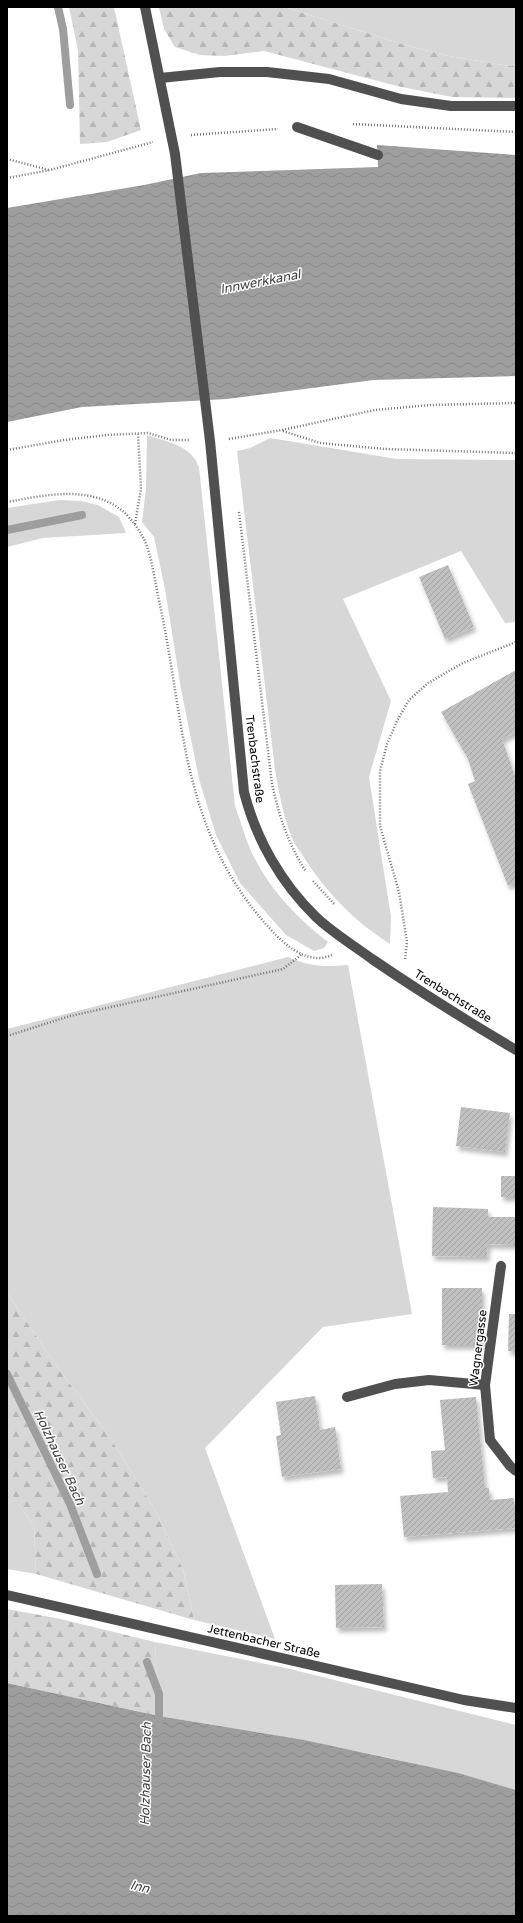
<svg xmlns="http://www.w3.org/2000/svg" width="523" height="1923" font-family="'Varela Round',sans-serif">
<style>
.grass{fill:#d7d7d7}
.forest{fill:url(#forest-firs)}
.water{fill:url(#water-waves)}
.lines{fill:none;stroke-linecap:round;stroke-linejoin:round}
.stream{stroke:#9e9e9e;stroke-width:8}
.building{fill:url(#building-hatch);filter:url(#shadow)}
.path{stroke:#727272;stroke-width:2.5;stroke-dasharray:1 2;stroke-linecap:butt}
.minor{stroke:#505050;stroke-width:10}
.labels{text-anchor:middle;stroke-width:3;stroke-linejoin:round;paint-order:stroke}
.street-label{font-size:12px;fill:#000;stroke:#fff}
.water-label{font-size:13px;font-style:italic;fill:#3f3f3f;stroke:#fff}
</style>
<defs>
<pattern id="forest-firs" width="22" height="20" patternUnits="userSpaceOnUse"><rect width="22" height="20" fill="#d7d7d7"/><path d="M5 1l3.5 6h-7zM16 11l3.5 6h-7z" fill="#b7b7b7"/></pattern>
<pattern id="water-waves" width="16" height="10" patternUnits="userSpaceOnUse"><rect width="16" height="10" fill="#9e9e9e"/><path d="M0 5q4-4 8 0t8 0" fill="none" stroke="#868686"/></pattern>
<pattern id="building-hatch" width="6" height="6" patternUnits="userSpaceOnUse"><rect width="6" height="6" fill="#c0c0c0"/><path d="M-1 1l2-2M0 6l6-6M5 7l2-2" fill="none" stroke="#a3a3a3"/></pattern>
<filter id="shadow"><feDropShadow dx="2.5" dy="4.5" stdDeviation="2" flood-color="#0004"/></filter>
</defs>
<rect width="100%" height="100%" fill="#fff"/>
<!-- grass -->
<g class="grass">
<path d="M 284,7 L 516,7 L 516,65 L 509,66 L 449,56 L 405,45 Z"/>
<path d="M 147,435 C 167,442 191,445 199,467 L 235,806 C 241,822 245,838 252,853 C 269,889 297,918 328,942 L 324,948 L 314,951 L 286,935 L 240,883 L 216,835 L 199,779 L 181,689 L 165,589 L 154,537 L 142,522 L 146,489 Z"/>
<path d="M 270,438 L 397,459 L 516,460 L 516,622 L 505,623 L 461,551 L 343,599 L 391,701 L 369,777 L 391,917 L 390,944 C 355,922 325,891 303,856 C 299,850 294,844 292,838 C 283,815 279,793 275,770 L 237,451 L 250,448 Z"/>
<path d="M 60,500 L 81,501 L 98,505 L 119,517 L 126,533 L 43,538 L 7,547 L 7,508 Z"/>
<path d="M 288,957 C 311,967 323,967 348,965 L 412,1314 L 323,1327 L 205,1448 L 275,1639 L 194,1620 L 183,1569 L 155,1510 L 111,1439 L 58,1368 L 7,1293 L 7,1029 Z"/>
<path d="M 7,1489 L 34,1525 L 36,1574 L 7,1569 Z"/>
<path d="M 155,1642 L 286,1668 L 516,1725 L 516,1790 C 399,1756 279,1736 159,1716 Z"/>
</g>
<!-- forest -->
<g class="forest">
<path d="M 69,7 L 114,7 L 141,130 L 107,142 L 80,144 L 78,50 Z"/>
<path d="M 159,7 L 284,7 L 405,45 L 449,56 L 509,66 L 516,65 L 516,98 L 452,97 L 397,86 L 264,51 L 224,56 L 200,55 L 175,47 L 164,29 Z"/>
<path d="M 7,1293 L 58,1368 L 111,1439 L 155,1510 L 183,1569 L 194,1620 L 36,1574 L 34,1525 L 7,1489 Z"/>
<path d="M 7,1609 L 56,1618 L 155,1642 L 159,1716 L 7,1683 Z"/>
</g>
<!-- water -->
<g class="water">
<path d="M 377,145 L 516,155 L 516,376 L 374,380 L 227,399 L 82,407 L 7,422 L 7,208 L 144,185 L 201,173 L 378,167 Z"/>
<path d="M 7,1683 L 159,1716 L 304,1740 L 458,1773 L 516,1790 L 516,1916 L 7,1916 Z"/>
</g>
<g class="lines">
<!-- stream -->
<g class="stream">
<path d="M 58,7 L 63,29 L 70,105"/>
<path d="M 7,530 L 82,515"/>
<path d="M 7,1374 L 70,1504 L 97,1574"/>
<path d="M 147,1662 L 159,1694 L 159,1725"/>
</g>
</g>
<!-- building -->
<g class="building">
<path d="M 448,565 L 474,627 L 445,639 L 419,577 Z"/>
<path d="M 516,670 L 516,732 L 502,739 L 516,779 L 516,882 L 508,886 L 468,784 L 475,781 L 468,759 L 441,712 Z"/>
<path d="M 461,1107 L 510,1113 L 505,1152 L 456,1146 Z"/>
<rect x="501" y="1176" width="15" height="21"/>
<path d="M 433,1207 L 488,1209 L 488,1217 L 516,1217 L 516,1245 L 488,1244 L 487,1257 L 432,1256 Z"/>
<rect x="442" y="1288" width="40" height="57"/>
<path d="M 509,1314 L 516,1314 L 516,1351 L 508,1351 Z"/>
<path d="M 315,1396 L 320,1430 L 335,1427 L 341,1469 L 282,1477 L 276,1436 L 281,1435 L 276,1402 Z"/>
<path d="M 476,1397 L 485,1488 L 489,1488 L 490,1500 L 514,1498 L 516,1528 L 404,1537 L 400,1496 L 448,1492 L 447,1477 L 433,1478 L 431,1451 L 445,1450 L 440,1400 Z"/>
<path d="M 382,1584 L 384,1627 L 336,1628 L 335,1585 Z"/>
</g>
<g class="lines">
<!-- path -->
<g class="path">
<path d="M 353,124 L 516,132"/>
<path d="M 191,135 L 278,129"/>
<path d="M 7,159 L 49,170"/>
<path d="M 7,178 L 50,170 L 153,142"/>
<path d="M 283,431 L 320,443 L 385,449 L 516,453"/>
<path d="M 229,439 L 282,430 L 375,410 L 430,405 L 516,403"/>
<path d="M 7,450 L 64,440 L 107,435 L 148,433 L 171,440 L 190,440"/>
<path d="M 7,502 C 46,495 92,484 125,513 C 132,520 139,530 144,539 C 152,557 154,577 158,596 C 170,649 176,704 187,758 C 202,826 225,881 273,932 C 288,948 310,965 332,955"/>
<path d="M 239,512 L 272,784 C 280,819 287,841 306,872"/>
<path d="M 135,524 L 141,489 L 138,434"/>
<path d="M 313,881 L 335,905"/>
<path d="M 405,959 L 407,942 L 399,892 L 380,826 L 380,771 L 387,744 L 397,721 L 409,700 L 428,683 L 463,663 L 516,642"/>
<path d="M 7,1036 L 70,1016 L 283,969 L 301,955"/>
</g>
<!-- minor -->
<g class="minor">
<path d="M 145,7 L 175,154 L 210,441 L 244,792 C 256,839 281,883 316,917 C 333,933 353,945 372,959 C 419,991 467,1021 516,1050"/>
<path d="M 160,78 L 220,72 L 267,72 L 329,79 L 401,99 L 451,106 L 516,106"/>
<path d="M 297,127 L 378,155"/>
<path d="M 501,1266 L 485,1385 L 490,1440 L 510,1466 L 516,1471"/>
<path d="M 347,1397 L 395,1384 L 429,1380 L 485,1385"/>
<path d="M 7,1595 L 464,1700 L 516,1708"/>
</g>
</g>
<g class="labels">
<!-- street labels -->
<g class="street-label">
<text transform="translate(255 759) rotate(83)" y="4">Trenbachstraße</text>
<text transform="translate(453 996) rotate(32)" y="4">Trenbachstraße</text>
<text transform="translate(478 1348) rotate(-83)" y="4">Wagnergasse</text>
<text transform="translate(264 1641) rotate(13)" y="4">Jettenbacher Straße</text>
</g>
<!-- water labels -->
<g class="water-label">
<text transform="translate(260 281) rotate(-11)" y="5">Innwerkkanal</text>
<text transform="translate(60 1457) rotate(65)" y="5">Holzhauser Bach</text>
<text transform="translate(145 1774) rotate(-89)" y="5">Holzhauser Bach</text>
<text transform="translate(140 1886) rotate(13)" y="5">Inn</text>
</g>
</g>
<!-- border -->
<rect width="523" height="1923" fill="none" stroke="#000000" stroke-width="16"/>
</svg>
